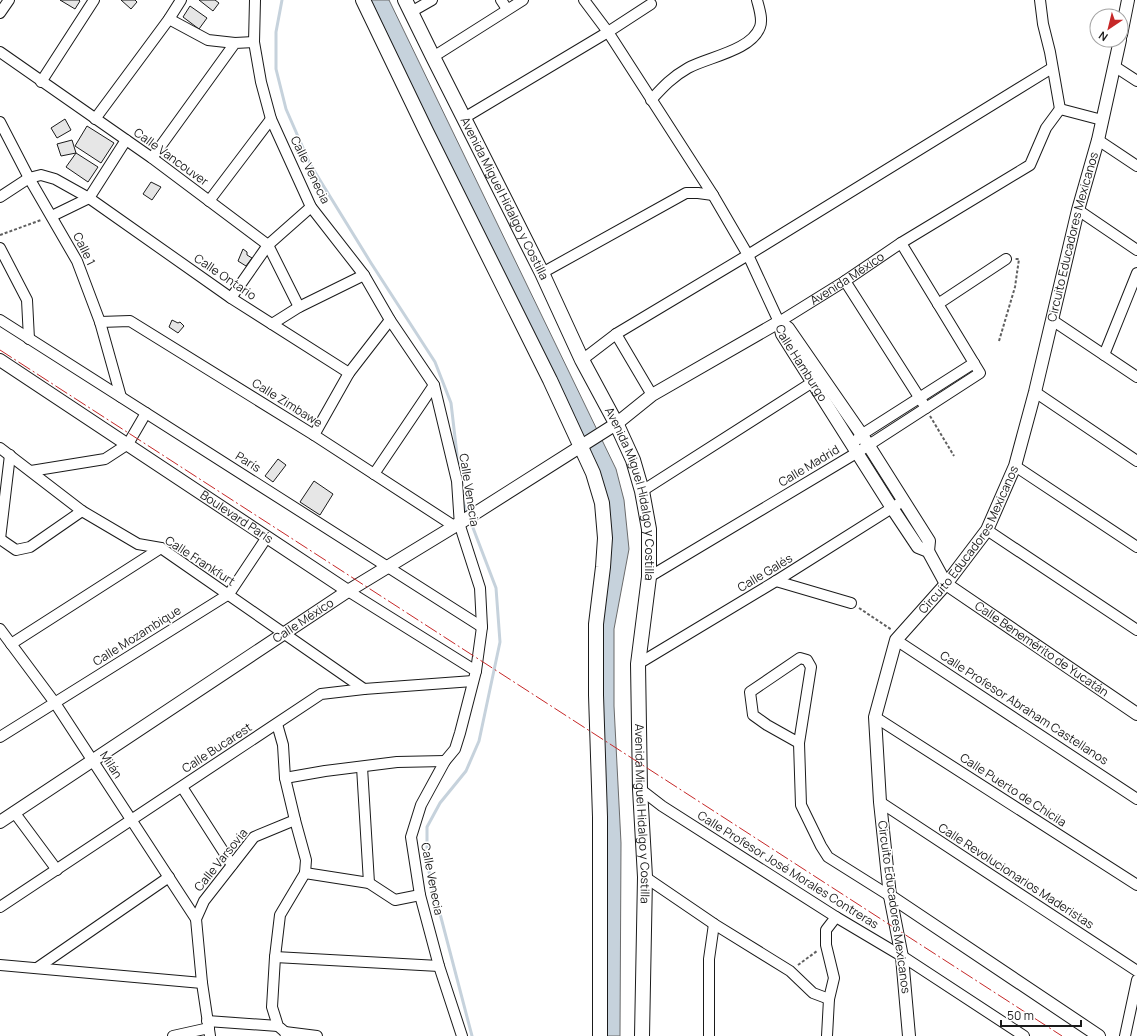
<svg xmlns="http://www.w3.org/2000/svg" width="1137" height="1036" font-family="Manrope,sans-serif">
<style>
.water{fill:#c6d2dc;stroke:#6a6a6a}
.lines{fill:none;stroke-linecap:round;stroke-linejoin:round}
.stream{stroke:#c6d2dc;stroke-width:3}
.building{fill:#e6e6e6;stroke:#1a1a1a}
.minor-casing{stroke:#1a1a1a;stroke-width:12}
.tertiary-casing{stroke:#1a1a1a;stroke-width:14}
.secondary-casing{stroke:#1a1a1a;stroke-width:16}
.path{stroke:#5f5f5f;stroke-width:2;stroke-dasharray:3 2;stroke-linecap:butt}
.minor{stroke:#fff;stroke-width:10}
.tertiary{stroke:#fff;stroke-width:12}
.secondary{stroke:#fff;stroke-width:14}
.power{stroke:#c62828;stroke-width:1;stroke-dasharray:14 3 2 3;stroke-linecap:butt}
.labels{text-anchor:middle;stroke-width:3;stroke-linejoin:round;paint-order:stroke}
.street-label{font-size:12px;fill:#1a1a1a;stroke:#fff}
</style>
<rect width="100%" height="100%" fill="#fff"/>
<!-- water -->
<path class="water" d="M 371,0 L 389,0 L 616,469 L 624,500 L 629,549 L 614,629 L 614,706 L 621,843 L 620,1036 L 603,1036 L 599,690 L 602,485 Z"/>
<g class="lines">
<!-- stream -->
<g class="stream">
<path d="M 282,0 L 276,32 L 276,69 L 286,109 L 310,164 L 371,263 L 435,362 L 451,403 L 459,472"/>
<path d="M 462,499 L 468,515"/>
<path d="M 470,520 L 496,588 L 500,642 L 479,741 L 466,771 L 440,803 L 427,827 L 427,864 L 472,1036"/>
</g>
</g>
<!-- building -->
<g class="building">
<path d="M 60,0 L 79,0 L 80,1 L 75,9 Z"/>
<path d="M 121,0 L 135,0 L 137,2 L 131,9 Z"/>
<path d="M 199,0 L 215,0 L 219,3 L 213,11 Z"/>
<path d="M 190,6 L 207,18 L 199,29 L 183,17 Z"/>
<path d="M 65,119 L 71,130 L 57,138 L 51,128 Z"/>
<path d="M 87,126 L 114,143 L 101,163 L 75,146 Z"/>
<path d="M 72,140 L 76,153 L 61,156 L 57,144 Z"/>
<path d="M 76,153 L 98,167 L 88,182 L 66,167 Z"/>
<path d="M 151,182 L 161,187 L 152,200 L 143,194 Z"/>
<path d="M 243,249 L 247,252 L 247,255 L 252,258 L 246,266 L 238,261 Z"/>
<path d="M 172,320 L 178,323 L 180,322 L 184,326 L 178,333 L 169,327 Z"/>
<path d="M 278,459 L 286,465 L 273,482 L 265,476 Z"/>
<path d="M 314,481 L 333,494 L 320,515 L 300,502 Z"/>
</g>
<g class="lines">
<defs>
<g id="minor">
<path d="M 255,0 L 254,42 L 261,82 L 271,119 L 311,207 L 364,275 L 390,320 L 434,385 L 457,481 L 460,526 L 480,588 L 482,627 L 476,671 L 460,733 L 455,749 L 445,761 L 421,805 L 411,837 L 420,895 L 439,966 L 462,1036"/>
<path d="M 501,0 L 507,9"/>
<path id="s1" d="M 584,0 L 608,32 L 713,195 L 748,255 L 779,322 L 845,281 L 901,243 L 1030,165 L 1046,128 L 1060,109"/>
<path d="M 1040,0 L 1043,24 L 1050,52 L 1060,109"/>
<path d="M 411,12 L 432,0"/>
<path d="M 0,13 L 9,0"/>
<path d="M 169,19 L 208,40 L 235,43"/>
<path d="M 0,52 L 152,158 L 268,245 L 299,307"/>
<path d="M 433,57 L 523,0"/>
<path d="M 1114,66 L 1137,81"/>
<path d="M 41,82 L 94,0"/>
<path d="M 651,100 C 663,87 672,77 688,68 C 708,57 751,51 760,27 C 763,19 759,8 757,0"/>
<path d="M 1060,109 L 1102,120"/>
<path d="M 464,118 L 608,32 L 651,4"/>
<path d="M 95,119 L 169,19 L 181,0"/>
<path d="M 0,122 L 29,178 L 77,261 L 100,322 L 121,397"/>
<path d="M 1098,140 L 1137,166"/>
<path d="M 152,158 L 235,43 L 254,42"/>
<path d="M 0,197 L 29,178 L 41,175 L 55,179 L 89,198 L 231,298 L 349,373"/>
<path d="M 89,198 L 126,140"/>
<path d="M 209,201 L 271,119"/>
<path d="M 1078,210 L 1137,250"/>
<path d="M 52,216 L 89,198"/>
<path d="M 0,248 L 27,300 L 29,339"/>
<path d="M 542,273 L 686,193 L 698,193 L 713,195"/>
<path d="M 845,281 L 926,408"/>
<path d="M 231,298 L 268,245 L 311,207"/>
<path d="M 938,304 L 1006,259"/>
<path d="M 0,320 L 482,627"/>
<path d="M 1052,320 L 1137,377"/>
<path d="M 100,322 L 130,321 L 314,435 L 454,526"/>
<path d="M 272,324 L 299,307 L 364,275"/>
<path d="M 616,334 L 652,395"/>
<path d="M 1104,355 L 1137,273"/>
<path d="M 582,360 L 616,334 L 748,255 L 1052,68"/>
<path d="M 1035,392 L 1137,461"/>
<path d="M 314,435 L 349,373 L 390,320"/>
<path d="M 853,444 L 861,435 L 974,363"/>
<path d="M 0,448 L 82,511 L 138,544 L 161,548 L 364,689"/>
<path d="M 1015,466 L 1137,547"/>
<path d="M 31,471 L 105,459 L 128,444 L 146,413"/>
<path d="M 374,474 L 434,385"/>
<path d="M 642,491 L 819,378"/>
<path d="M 987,530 L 1137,630"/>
<path d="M 0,539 L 16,550 L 30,547 L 82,511"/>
<path d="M 0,539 L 10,455"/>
<path d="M 649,577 L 858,452 L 980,373 L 901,243"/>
<path d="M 776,581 L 851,603"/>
<path d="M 348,591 L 476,671"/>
<path d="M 0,629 L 55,703 L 196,919"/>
<path d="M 896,640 L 1137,799"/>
<path d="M 11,644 L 161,548"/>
<path d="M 638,664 L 776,581 L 903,501"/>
<path d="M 875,717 L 1137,885"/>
<path d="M 0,737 L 229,594 L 267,537"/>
<path d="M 799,743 L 767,725 L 753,715 L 750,692 L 800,658 L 807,660 L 811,667 L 799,743 L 801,805 L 821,846 L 828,857 L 890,896"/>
<path d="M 362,767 L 369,883"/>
<path d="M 285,778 L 325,771 L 397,762 L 445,761"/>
<path d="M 182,787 L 232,865"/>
<path d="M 640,789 L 662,806 L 836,917 L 905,958 L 1024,1036"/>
<path d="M 880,802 L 1137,971"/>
<path d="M 14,812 L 57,870"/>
<path d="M 295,820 L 306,860 L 305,873"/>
<path d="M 305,873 L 369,883 L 395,900 L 420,895"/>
<path d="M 645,877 L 714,924 L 790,971 L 813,993 L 829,999"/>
<path d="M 0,907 L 321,694 L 364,689 L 473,681"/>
<path d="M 275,957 L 439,966"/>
<path d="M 0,965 L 202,983"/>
<path d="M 37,968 L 169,877"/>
<path d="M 207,1021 L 278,1026"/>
<path d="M 285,1032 L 317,1036"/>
<path d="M 173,1036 L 209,1028"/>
<path d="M 210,1036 L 202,983 L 196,919 L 204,901 L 254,837 L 295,820 L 285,778 L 283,745 L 277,724"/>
<path d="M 286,1036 L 285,1032 L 278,1026 L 272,1007 L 275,957 L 280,915 L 305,873"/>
<path d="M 709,1036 L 709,959 L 714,924"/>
<path d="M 827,1036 L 829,999 L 834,978 L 826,945 L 826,930 L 836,917"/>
<path d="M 1125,1036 L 1137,980"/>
</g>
<g id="tertiary">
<path d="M 1121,35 L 1128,0"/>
<path id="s2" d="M 779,322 L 782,334 L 892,508 L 918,547 L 928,551 L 946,584 L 1137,714"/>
<path d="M 779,322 L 788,328 L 862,435 L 929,541 L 928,551"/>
<path id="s3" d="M 0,360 L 348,591"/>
<path id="s4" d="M 0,822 L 348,591 L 463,521 L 616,424 L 652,395 L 779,322"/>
<path d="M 890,896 L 1099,1036"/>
<path id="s5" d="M 909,1036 L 902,957 L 890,896 L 880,802 L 875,717 L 896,640 L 946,584 L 987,530 L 1015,466 L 1035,392 L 1078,210 L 1098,140 L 1120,40"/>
</g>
<g id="secondary">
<path d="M 363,0 L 426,131 L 550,380 L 593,473 L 602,503 L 605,538 L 603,567 L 596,624 L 596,695 L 600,817 L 600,1036"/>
<path id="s6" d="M 405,0 L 433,57 L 542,273 L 582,360 L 617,425 L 633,460 L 642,491 L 649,529 L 649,577 L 638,664 L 640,789 L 645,877 L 642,1036"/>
</g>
</defs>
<!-- minor casing -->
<use href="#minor" class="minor-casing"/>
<!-- tertiary casing -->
<use href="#tertiary" class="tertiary-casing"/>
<!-- secondary casing -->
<use href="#secondary" class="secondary-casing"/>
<!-- path -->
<g class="path">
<path d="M 0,235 L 41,220"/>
<path d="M 999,341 L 1015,287 L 1019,259 L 1015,259"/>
<path d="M 930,416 L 954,456"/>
<path d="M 859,608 L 892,630"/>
<path d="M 798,965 L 817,951"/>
</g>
<!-- minor -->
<use href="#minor" class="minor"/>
<!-- tertiary -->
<use href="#tertiary" class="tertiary"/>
<!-- secondary -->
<use href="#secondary" class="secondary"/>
<!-- power -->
<path class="power" d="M 0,350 L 1062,1036"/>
</g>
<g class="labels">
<!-- street labels -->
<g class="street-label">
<text transform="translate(171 157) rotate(36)" y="4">Calle Vancouver</text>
<text transform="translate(310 170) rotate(64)" y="4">Calle Venecia</text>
<text dy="4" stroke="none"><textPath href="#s6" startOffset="222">Avenida Miguel Hidalgo y Costilla</textPath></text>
<text dy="4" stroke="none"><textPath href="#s5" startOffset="850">Circuito Educadores Mexicanos</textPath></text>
<text transform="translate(84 249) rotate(64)" y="4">Calle 1</text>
<text transform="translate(225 277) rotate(34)" y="4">Calle Ontario</text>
<text dy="4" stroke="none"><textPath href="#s1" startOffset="458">Avenida México</textPath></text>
<text dy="4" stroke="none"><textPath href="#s2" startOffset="47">Calle Hamburgo</textPath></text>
<text transform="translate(287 403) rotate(32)" y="4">Calle Zimbawe</text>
<text transform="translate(248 462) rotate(32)" y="4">París</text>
<text transform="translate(809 466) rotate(-31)" y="4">Calle Madrid</text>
<text transform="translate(469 490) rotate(81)" y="4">Calle Venecia</text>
<text dy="4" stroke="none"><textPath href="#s6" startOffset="546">Avenida Miguel Hidalgo y Costilla</textPath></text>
<text dy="4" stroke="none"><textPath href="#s3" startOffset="284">Boulevard París</textPath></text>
<text dy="4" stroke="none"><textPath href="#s5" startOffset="526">Circuito Educadores Mexicanos</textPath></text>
<text transform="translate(200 561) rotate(33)" y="4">Calle Frankfurt</text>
<text transform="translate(765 573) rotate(-31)" y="4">Calle Galés</text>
<text dy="4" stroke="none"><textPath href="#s4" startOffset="364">Calle México</textPath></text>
<text transform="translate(137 636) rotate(-32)" y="4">Calle Mozambique</text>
<text dy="4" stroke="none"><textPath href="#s2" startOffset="429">Calle Benemérito de Yucatán</textPath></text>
<text transform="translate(1024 708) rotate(33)" y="4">Calle Profesor Abraham Castellanos</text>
<text transform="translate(217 748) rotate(-33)" y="4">Calle Bucarest</text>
<text transform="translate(111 765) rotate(57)" y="4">Milán</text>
<text transform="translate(1013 790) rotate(33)" y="4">Calle Puerto de Chicila</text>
<text dy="4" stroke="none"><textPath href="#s6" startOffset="870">Avenida Miguel Hidalgo y Costilla</textPath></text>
<text transform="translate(221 860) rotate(-51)" y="4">Calle Varsovia</text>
<text transform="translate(788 870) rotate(32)" y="4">Calle Profesor José Morales Contreras</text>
<text transform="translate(1016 876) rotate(33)" y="4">Calle Revolucionarios Maderistas</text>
<text transform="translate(432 879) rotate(79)" y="4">Calle Venecia</text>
<text transform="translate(894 907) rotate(82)" y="4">Circuito Educadores Mexicanos</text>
</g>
</g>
<!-- north arrow -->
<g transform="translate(1109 28) rotate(215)"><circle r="19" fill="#ffffff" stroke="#a3a3a3"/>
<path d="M0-3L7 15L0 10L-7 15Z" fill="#c62828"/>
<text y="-6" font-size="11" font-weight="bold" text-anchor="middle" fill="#1a1a1a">N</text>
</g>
<!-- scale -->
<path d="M1001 1020v6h80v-6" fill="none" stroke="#1a1a1a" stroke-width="2"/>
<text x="1007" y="1020" font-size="12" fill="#1a1a1a" stroke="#ffffff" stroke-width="3" paint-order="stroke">50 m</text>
</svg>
